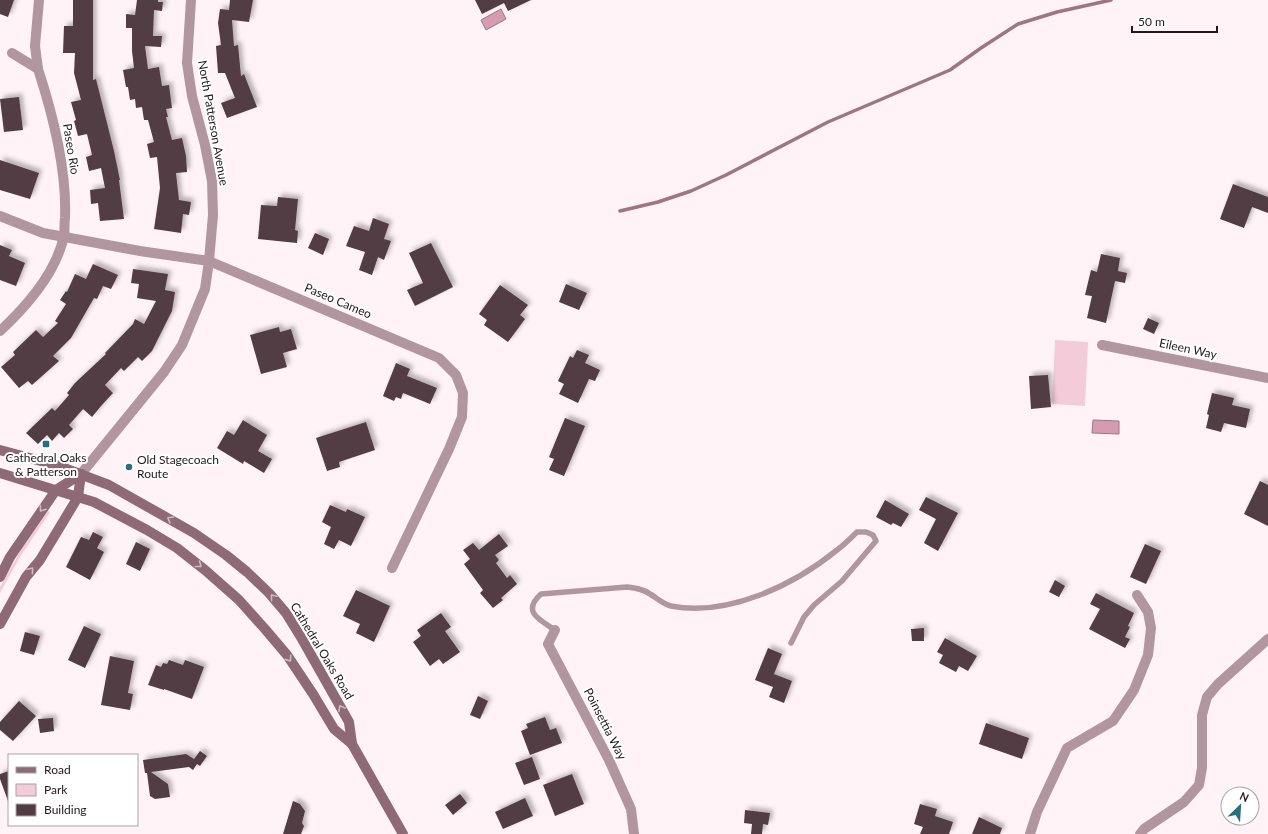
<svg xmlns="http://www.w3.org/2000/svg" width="1268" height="834" font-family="Lato,sans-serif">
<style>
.green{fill:#f4cbd9}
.water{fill:#d59bb0;stroke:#9f7483}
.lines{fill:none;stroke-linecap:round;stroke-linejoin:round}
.stream{stroke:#9f7483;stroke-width:3.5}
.building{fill:#523c44;filter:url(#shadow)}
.service{stroke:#b196a0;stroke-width:5.5}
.minor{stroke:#b196a0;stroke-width:10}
.tertiary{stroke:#b196a0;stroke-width:10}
.secondary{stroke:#8e6976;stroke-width:10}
.oneway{stroke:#ccbcc1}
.poi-dot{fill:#267078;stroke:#fff;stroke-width:1.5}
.labels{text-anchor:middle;stroke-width:4;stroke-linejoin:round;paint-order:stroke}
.street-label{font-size:12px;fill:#22181b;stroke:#fff}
.poi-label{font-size:12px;fill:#22181b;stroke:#fff}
</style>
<defs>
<filter id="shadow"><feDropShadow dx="3.5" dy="-3.5" stdDeviation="2" flood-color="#0004"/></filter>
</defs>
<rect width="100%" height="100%" fill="#fff3f7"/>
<!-- green -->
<g class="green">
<path d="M 1055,340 L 1088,342 L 1085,406 L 1052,404 Z"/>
<path d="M 48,511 L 50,512 L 20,557 L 0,593 L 0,587 L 22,548 Z"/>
</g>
<!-- water -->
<g class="water">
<path d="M 501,9 L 506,19 L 486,30 L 481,20 Z"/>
<path d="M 1093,420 L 1119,421 L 1119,434 L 1092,433 Z"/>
</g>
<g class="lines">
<!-- stream -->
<path class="stream" d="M 620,211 L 658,202 L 691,191 L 726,175 L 828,122 L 950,70 L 981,48 L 1018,24 L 1057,12 L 1111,0"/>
</g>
<!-- building -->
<g class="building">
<path d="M 0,0 L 14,0 L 8,17 L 0,14 Z"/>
<path d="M 73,0 L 93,0 L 93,80 L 96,79 L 114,151 L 120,180 L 119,180 L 124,219 L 100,221 L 98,203 L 91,204 L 90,190 L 105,188 L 101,168 L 89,171 L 86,157 L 92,155 L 87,134 L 78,136 L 74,121 L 76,120 L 71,102 L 81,100 L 74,73 L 75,53 L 63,53 L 64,26 L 73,26 Z"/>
<path d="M 137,0 L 158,0 L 158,2 L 163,2 L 162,11 L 154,10 L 153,36 L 162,36 L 161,47 L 145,46 L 148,69 L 159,67 L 162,86 L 169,85 L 172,108 L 166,109 L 168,117 L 166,117 L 172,140 L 182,138 L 186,156 L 187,172 L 176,173 L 179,200 L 191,202 L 189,215 L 183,214 L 181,233 L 154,229 L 160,188 L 157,157 L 150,158 L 147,144 L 154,142 L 148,120 L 144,120 L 142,107 L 136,108 L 135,99 L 130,100 L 128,87 L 126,87 L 123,70 L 134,68 L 132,51 L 132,28 L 126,28 L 126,14 L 135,15 Z"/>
<path d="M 230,0 L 253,0 L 249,22 L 232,20 L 234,46 L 238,45 L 241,76 L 244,74 L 257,107 L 227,118 L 221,103 L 235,98 L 225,73 L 218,73 L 216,46 L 221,45 L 218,23 L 220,9 L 229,10 Z"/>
<path d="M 475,0 L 531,0 L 508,11 L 504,3 L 482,14 Z"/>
<path d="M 19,97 L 23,130 L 4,132 L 0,99 Z"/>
<path d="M 0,160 L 39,173 L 30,199 L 0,190 Z"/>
<path d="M 1233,184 L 1268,197 L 1268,213 L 1252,207 L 1244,228 L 1220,219 Z"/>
<path d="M 278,197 L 298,199 L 295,230 L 298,231 L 297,243 L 258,239 L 261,205 L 277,206 Z"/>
<path d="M 373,218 L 389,224 L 384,239 L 391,241 L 384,260 L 378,257 L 372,275 L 359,270 L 365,252 L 346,246 L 354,226 L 369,231 Z"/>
<path d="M 315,233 L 329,239 L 323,255 L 308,248 Z"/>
<path d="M 431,243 L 453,287 L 415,306 L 407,290 L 423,283 L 409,253 Z"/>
<path d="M 0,245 L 12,250 L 9,256 L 25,263 L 16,286 L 0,280 Z"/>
<path d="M 1101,254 L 1120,258 L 1118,271 L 1127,273 L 1125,283 L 1115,281 L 1106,323 L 1087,318 L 1092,296 L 1085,295 L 1091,270 L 1097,272 Z"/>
<path d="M 93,264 L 118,275 L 111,289 L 103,286 L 97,299 L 94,298 L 71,338 L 53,356 L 59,361 L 32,385 L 28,381 L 19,388 L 1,367 L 15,355 L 13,352 L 36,330 L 43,337 L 58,323 L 55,321 L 66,304 L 60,300 L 66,291 L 67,292 L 75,274 L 86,279 Z"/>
<path d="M 133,269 L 168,274 L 165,290 L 175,292 L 172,311 L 152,351 L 142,361 L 138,357 L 124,371 L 121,368 L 105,385 L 113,393 L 101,406 L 92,417 L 83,409 L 69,425 L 73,429 L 64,438 L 59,433 L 52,441 L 47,435 L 38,444 L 26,433 L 52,408 L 55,411 L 69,395 L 67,393 L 75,383 L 106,354 L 105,353 L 133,324 L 135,319 L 144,324 L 156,301 L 137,298 L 139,284 L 131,283 Z"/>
<path d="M 566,284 L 587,293 L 579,310 L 559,302 Z"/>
<path d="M 500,285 L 528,305 L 520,315 L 525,319 L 508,342 L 484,325 L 487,320 L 479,314 Z"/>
<path d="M 1148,318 L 1159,323 L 1154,334 L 1143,329 Z"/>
<path d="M 279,327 L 280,332 L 291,329 L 297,349 L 283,353 L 287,367 L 261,374 L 250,335 Z"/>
<path d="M 577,350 L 589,355 L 585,363 L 600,370 L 595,381 L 589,379 L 578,403 L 559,394 L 564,384 L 558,381 L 570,356 L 573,358 Z"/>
<path d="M 396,363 L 410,369 L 407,376 L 437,388 L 430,404 L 403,393 L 401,399 L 396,397 L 394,401 L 383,396 Z"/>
<path d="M 1048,375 L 1051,407 L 1031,409 L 1029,376 Z"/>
<path d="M 1212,393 L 1234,398 L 1232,405 L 1250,409 L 1246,428 L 1224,423 L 1221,432 L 1206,428 L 1209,415 L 1207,414 Z"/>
<path d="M 565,418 L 585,426 L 564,476 L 549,470 L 554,459 L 549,457 Z"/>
<path d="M 243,420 L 267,435 L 258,451 L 272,459 L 264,473 L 244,461 L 243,464 L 217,448 L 227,431 L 234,435 Z"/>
<path d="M 366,422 L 375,450 L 339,462 L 340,467 L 327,471 L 316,438 Z"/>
<path d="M 1260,481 L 1268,485 L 1268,526 L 1244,514 Z"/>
<path d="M 926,497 L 958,513 L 938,551 L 924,543 L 936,519 L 919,510 Z"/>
<path d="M 885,500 L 909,514 L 901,527 L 893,523 L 891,525 L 876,517 Z"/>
<path d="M 330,505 L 346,512 L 347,509 L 365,517 L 351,546 L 339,540 L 334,549 L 324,544 L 331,527 L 322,522 Z"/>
<path d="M 93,532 L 103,537 L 97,548 L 104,552 L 90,580 L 66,567 L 81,537 L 89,540 Z"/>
<path d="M 499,534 L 508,546 L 495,555 L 499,560 L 496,563 L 507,578 L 510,575 L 517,584 L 501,598 L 503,600 L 493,608 L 480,593 L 483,590 L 464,564 L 470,559 L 463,550 L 473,543 L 479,550 Z"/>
<path d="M 136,542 L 150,549 L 140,571 L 126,564 Z"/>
<path d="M 1145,544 L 1161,551 L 1146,584 L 1130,577 Z"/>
<path d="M 1055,580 L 1065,586 L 1059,597 L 1049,592 Z"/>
<path d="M 356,590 L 390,606 L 374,642 L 356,633 L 360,624 L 343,616 Z"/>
<path d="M 1096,593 L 1134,613 L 1128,626 L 1130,627 L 1125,637 L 1130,639 L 1125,648 L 1089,629 L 1100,609 L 1090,604 Z"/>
<path d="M 441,613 L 451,627 L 445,631 L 460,652 L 443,664 L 439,659 L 430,666 L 413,642 L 421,636 L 417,630 Z"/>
<path d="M 84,626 L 101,634 L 85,668 L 68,660 Z"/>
<path d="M 924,628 L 924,641 L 912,641 L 911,629 Z"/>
<path d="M 25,632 L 40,636 L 34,655 L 20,651 Z"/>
<path d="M 945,638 L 977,656 L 968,671 L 959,666 L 956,672 L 939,663 L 943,655 L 937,652 Z"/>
<path d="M 768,648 L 782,654 L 774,674 L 792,681 L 784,703 L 769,697 L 773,687 L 755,680 Z"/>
<path d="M 110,656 L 134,661 L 128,693 L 133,694 L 130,710 L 101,705 Z"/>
<path d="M 169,660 L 183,665 L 185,660 L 204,667 L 192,699 L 164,689 L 164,690 L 148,685 L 156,665 L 161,667 L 163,663 L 167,664 Z"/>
<path d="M 478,696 L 488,701 L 480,719 L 470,715 Z"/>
<path d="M 19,701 L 36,716 L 13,741 L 0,730 L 0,722 Z"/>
<path d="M 545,717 L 550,730 L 556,728 L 562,743 L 530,755 L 521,731 L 528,728 L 526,724 Z"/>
<path d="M 53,718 L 54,731 L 40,733 L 38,719 Z"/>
<path d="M 986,723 L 1029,738 L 1022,759 L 979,744 Z"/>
<path d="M 200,751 L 207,756 L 200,766 L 197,764 L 193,770 L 189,767 L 151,772 L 168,784 L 170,797 L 155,799 L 150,796 L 147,773 L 145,773 L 143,760 L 186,754 L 194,759 Z"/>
<path d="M 532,757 L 540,779 L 524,785 L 515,763 Z"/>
<path d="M 9,771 L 9,801 L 8,801 L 0,779 L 0,774 Z"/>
<path d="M 572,774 L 584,804 L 555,816 L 543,785 Z"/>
<path d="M 460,794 L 467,803 L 453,815 L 445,805 Z"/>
<path d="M 525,798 L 533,816 L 503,829 L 495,812 Z"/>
<path d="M 293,801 L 300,804 L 305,811 L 302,823 L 304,826 L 301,834 L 283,834 Z"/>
<path d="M 920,804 L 937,809 L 935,816 L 953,822 L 949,834 L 920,834 L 923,827 L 914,824 Z"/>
<path d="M 745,810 L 770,813 L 768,825 L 763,824 L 762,834 L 751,834 L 752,824 L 744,823 Z"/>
<path d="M 979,817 L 1002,828 L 1000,834 L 972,834 Z"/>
</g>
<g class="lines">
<!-- service -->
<path class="service" d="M 555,630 C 540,620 521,612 541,594 L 627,587 C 635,588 643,589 650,594 C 657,598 663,604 671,606 C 728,617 794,585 837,550 C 844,545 851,538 857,532 L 866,532 L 873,535 L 876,541 L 842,581 L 814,605 L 804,617 L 791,643"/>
<!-- minor -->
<g class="minor">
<path d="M 38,69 L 35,46 L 39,0"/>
<path d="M 0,216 L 43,233 L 140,251 L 209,261 L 439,358 L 456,375 L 463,393 L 462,417 L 449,449 L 392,568"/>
<path d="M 0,331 C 27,306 56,273 64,236 C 65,230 64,224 65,218 C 67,169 53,115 38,69 L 12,53"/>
<path d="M 1102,345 L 1268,378"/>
<path d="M 555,630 L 548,644 L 609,760 L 631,809 L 634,834"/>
<path d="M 1030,834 L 1037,812 L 1067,748 L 1113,721 L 1134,690 L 1148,655 L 1151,628 L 1148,612 L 1137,595"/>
<path d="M 1140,834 L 1144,829 L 1184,802 L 1199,785 L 1202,768 L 1202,715 L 1207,697 L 1218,684 L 1268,639"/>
</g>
<!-- tertiary -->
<path class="tertiary" d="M 81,474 L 164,372 L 182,345 L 205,289 L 209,261 L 213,215 L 212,181 L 205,145 L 192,96 L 187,63 L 191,0"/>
<!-- secondary -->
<g class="secondary">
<path d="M 0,450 L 56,465 L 109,485 L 194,533 L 226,555 L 247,572 L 269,593 L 286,613 L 302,639 L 349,722 L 352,744"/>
<path d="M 0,473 L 94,502 L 147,530 L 177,548 L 205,570 L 239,600 L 265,629 L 287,655 L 313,694 L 334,729 L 352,744 L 403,834"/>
<path d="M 0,577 L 10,557 L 56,490 L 81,474"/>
<path d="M 0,624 L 26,577 L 40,560 L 78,497 L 81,474"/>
</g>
</g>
<!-- one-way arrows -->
<defs><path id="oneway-chevron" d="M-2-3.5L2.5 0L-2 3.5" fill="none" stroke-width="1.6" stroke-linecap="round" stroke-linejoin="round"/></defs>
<g class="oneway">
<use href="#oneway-chevron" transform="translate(42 509) rotate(124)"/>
<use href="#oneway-chevron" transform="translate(170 519) rotate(-149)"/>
<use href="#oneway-chevron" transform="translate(199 565) rotate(38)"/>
<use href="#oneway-chevron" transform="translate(31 570) rotate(-50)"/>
<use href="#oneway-chevron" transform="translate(273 597) rotate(-130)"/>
<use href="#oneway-chevron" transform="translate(289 659) rotate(55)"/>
<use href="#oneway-chevron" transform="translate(341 708) rotate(-119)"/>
</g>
<!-- markers -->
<g class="poi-dot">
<rect x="42" y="440" width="8" height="8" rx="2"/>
<circle cx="129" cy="467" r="4"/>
</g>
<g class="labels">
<!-- street labels -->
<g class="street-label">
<text transform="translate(213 123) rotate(80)" y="4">North Patterson Avenue</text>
<text transform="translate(71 149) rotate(81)" y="4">Paseo Rio</text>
<text transform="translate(338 301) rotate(23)" y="4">Paseo Cameo</text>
<text transform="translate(1188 349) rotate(12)" y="4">Eileen Way</text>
<text transform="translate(322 651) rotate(59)" y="4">Cathedral Oaks Road</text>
<text transform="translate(605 724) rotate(63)" y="4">Poinsettia Way</text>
</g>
<!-- poi labels -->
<g class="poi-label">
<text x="46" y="462">Cathedral Oaks<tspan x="46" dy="14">&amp; Patterson</tspan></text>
<text x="137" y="464" text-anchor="start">Old Stagecoach<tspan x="137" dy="14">Route</tspan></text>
</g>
</g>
<!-- legend -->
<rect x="8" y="754" width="130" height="72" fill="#ffffff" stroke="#a7a3a4"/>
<rect x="16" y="767" width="20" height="6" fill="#8e6976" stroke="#a7a3a4"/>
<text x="44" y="774" font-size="12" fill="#22181b">Road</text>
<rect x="16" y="784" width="20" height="12" fill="#f4cbd9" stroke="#a7a3a4"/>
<text x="44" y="794" font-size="12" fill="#22181b">Park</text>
<rect x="16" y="804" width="20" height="12" fill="#523c44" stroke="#a7a3a4"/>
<text x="44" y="814" font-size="12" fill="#22181b">Building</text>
<!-- north arrow -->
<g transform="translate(1240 806) rotate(25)"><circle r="19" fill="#ffffff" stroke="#a7a3a4"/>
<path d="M0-3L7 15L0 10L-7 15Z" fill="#267078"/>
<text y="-6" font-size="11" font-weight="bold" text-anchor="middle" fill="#22181b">N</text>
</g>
<!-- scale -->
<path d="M1132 26v6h85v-6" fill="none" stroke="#22181b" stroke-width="2"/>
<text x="1138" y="26" font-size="12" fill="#22181b" stroke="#ffffff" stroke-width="3" paint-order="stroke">50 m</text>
</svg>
